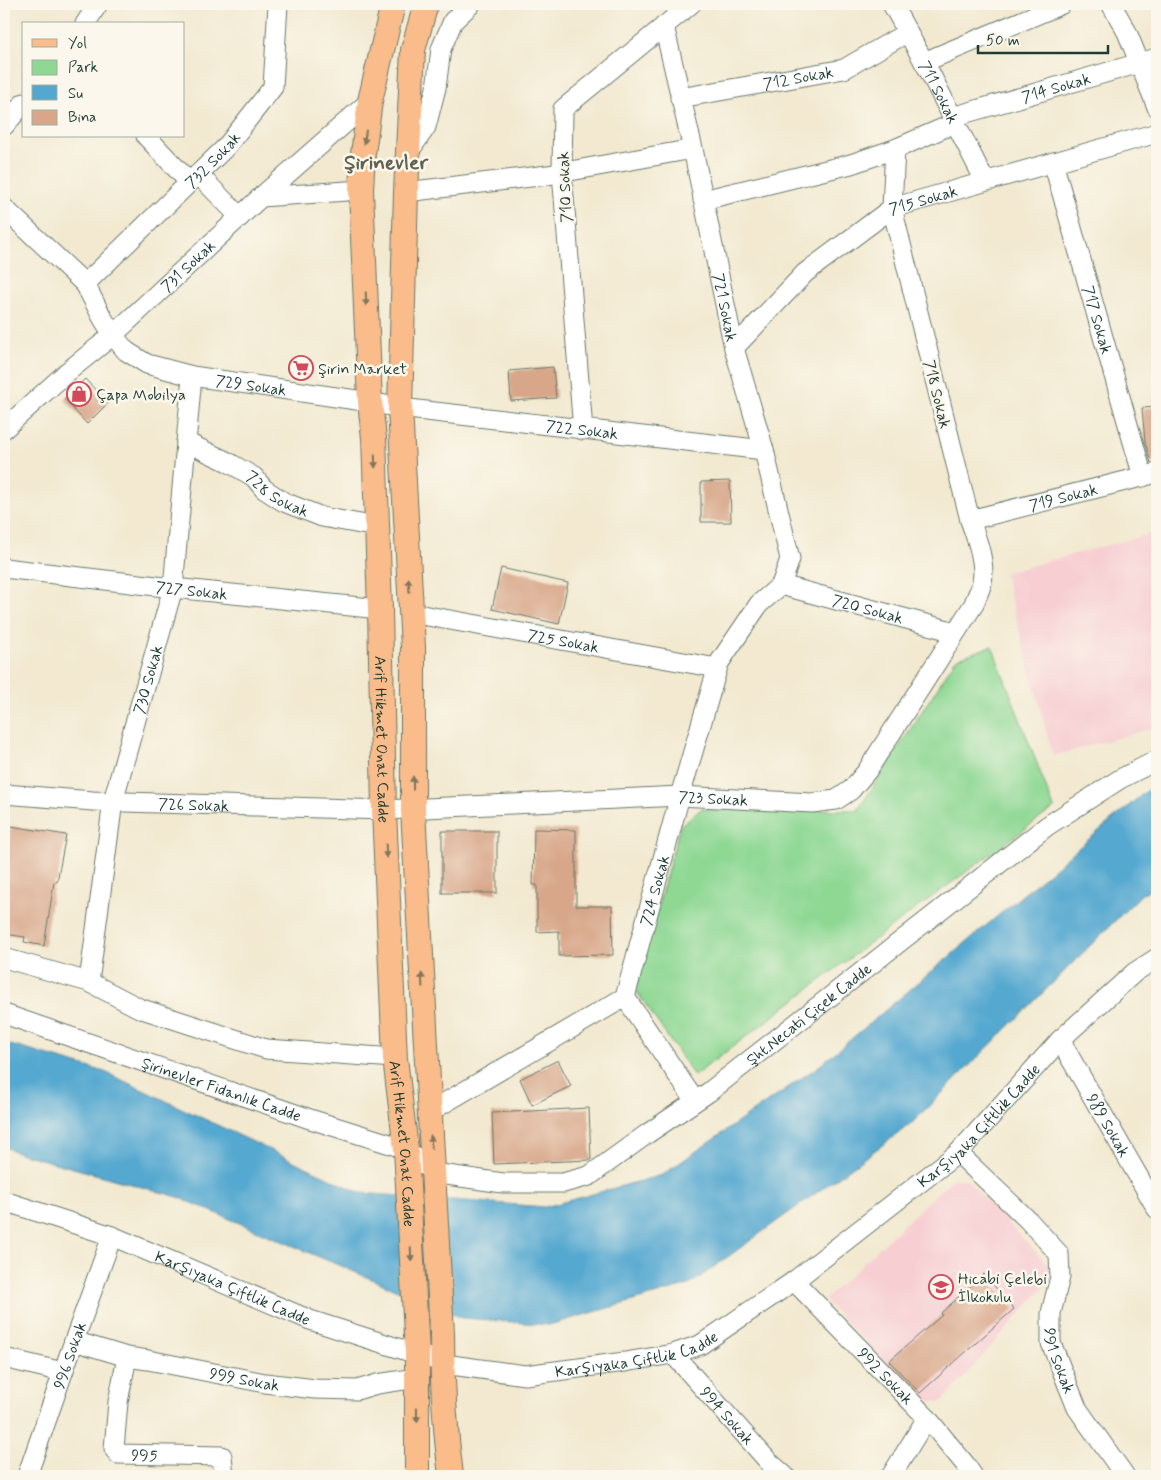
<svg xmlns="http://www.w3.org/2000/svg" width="1161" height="1480" font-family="Mynerve,sans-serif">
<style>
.built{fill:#f7cfd3}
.green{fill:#8fd894;stroke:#578a64}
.water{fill:#54a8d0;stroke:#3a7282}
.building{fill:#d8a78a}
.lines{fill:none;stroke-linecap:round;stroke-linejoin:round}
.minor-casing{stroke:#69796b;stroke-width:21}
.major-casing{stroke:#69796b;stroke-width:26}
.minor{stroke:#fff;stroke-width:19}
.major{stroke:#f9bc8a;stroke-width:24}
.oneway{fill:#81765b}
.labels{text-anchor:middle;stroke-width:5;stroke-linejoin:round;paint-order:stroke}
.street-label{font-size:16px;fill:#1f3d34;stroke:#fbf7ec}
.poi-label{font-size:16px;fill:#1f3d34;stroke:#fbf7ec;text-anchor:start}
.district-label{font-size:21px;font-weight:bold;fill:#606252;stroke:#fbf7ec}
</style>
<rect width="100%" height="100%" fill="#fbf7ec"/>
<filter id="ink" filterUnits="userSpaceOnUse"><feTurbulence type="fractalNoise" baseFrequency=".02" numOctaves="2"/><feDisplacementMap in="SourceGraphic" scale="10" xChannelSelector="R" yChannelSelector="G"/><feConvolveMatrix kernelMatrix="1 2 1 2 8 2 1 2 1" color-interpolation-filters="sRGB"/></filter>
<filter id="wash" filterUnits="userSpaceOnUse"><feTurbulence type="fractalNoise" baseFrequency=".0096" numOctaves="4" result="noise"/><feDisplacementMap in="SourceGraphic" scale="20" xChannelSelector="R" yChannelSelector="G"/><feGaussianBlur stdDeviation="1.12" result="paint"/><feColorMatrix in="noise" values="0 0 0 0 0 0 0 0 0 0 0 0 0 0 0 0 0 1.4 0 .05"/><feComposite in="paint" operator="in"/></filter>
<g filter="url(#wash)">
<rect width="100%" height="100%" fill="#f2e9d0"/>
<g class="built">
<polygon points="1157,532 1157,727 1053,756 1004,573"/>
<polygon points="952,1179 966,1179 1056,1273 943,1401 924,1402 824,1300"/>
</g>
<polygon class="green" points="992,646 1054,808 895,924 694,1076 635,989 680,826 701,809 858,810 956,659"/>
<polygon class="water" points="1157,782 1157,887 1143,893 910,1125 689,1285 549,1325 463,1318 178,1197 19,1153 4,1147 4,1043 105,1072 361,1193 545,1207 662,1175 819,1066"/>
<g id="blocks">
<g class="building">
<polygon points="553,367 556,398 511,401 509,371"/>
<polygon points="85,379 108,403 87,424 64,399"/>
<polygon points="1157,407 1157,462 1151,463 1145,442 1142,408"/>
<polygon points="730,481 731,522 701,522 701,482"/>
<polygon points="501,568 568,583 559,624 492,609"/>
<polygon points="11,826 66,835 57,882 54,882 44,946 24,942 25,937 4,934 4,878"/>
<polygon points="534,829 576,830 576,906 612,906 613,955 559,956 559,931 537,932 537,885 533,885"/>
<rect x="442" y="831" width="55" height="62"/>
<polygon points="558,1060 571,1086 532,1105 520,1079"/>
<polygon points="589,1108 591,1160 494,1164 492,1113"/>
<polygon points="984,1274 1014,1309 920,1393 889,1361 942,1315 941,1313"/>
</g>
</g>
</g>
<g filter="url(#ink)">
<use href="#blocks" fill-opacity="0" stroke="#69796b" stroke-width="1"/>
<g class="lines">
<defs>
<g id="minor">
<path id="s1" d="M 892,4 L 929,71 L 985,181"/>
<polyline points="1111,4 1127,32 1157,107"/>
<polyline points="85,24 98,4"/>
<path id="s2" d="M 664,26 L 693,149 L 734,348 L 764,450 L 790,559 L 781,585"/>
<polyline points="924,62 1062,4"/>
<path id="s3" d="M 680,98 L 844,69 L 908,32"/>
<path id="s4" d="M 952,117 L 1157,58"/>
<polyline points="4,126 24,103"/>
<polyline points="146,136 189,182"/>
<polyline points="408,153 426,127 436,88 441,49 453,21 471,4"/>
<path id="s5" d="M 1053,162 L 1143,477"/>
<polyline points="198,174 240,217"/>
<polyline points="406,192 548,175 693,149"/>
<polyline points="261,197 361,190"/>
<polyline points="703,200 851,164 895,149 955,123"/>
<path id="s6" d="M 4,208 L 85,284 L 102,317 L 113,335 L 126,351 L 147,364 L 192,376 L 370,402 L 400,408 L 764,450"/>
<path id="s7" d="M 85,284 L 226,147 L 273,87 L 278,4"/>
<path id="s8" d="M 734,348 L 805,273 L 892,208 L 1157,133"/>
<path id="s9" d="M 4,429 L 66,373 L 113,335 L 261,197 L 370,101"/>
<polyline points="583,430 562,173 563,109 691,4"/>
<path id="s10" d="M 186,442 L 228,462 L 254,477 L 264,489 L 284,502 L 322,517 L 377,527"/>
<path id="s11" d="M 970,520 L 1157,473"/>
<path id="s12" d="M 4,568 L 173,588 L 380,609"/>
<path id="s13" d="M 781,585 L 955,632"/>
<path id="s14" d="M 411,613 L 717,668"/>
<path id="s15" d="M 4,794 L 93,801 L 384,810 L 680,796 L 812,803 L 836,800 L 851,790 L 867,771 L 974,604 C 976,597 981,589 982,582 C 986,563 976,537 970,520 L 892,208 L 895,149"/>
<polyline points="4,958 89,982 139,1008 266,1049 395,1058"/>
<path id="s16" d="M 89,982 L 113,801 L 173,588 L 192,376"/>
<polyline points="625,997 695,1101"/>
<path id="s17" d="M 4,1014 L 310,1119 L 406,1149 L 433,1173 L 503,1183 L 563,1183 L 589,1176 L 647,1134 L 709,1092 L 1047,826 L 1120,779 L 1157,760"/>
<path id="s18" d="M 1060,1040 L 1157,1209"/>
<path id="s19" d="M 429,1112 L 625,997 L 680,796 L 719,663 L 759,604 L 781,585"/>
<path id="s20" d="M 958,1153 L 1028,1220 L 1059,1254 L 1060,1277 L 1051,1313 L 1051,1343 L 1077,1408 L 1125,1476"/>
<path id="s21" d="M 4,1201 L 112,1236 L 310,1320 L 451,1365 L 525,1375 L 625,1362 L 673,1354 L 700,1345 L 794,1281 L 958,1153 L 1060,1040 L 1135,972 L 1157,958"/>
<path id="s22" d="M 794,1281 L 927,1418 L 965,1464 L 973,1476"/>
<path id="s23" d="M 74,1341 L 127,1357 L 148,1360 L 265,1383 L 315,1389 L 357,1390 L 377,1384 L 417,1378"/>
<path id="s24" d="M 673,1354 L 769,1462 L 785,1476"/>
<path id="s25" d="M 127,1357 L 118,1402 L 114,1449 L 118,1454 L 222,1456 L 224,1476"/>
<polyline points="4,1358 63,1372"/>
<path id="s26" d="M 27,1476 L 74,1341 L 112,1236"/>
<polyline points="891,1476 927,1418"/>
</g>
<g id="major">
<path id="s27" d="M 393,4 L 370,101 L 363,154 L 361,190 L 370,402 L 374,438 L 380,609 L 384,810 L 395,1058 L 406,1149 L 417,1353 L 417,1476"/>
<path d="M 426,4 L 413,50 L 406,192 L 400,408 L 413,647 L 413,810 L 442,1333 C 442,1381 445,1429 451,1476"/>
</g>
</defs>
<use href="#minor" class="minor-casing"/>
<use href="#major" class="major-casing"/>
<use href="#minor" class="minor"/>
<use href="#major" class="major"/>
</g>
<defs><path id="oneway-solid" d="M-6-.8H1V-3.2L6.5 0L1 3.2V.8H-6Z" transform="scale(1.25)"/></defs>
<g class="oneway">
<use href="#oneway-solid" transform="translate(365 137) rotate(98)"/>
<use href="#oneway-solid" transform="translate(366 299) rotate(88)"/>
<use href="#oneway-solid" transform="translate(375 461) rotate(88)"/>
<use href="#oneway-solid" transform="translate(409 585) rotate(-93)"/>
<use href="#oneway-solid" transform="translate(413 783) rotate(-90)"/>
<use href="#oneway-solid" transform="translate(386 851) rotate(88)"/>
<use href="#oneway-solid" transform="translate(422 980) rotate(-93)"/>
<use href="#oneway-solid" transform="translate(431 1142) rotate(-94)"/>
<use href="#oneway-solid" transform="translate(411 1254) rotate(87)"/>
<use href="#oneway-solid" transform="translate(417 1415) rotate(89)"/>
</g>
</g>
<defs>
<symbol id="supermarket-ring" viewBox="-11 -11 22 22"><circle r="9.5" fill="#fbf7ec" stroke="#d1495b" stroke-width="1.5"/><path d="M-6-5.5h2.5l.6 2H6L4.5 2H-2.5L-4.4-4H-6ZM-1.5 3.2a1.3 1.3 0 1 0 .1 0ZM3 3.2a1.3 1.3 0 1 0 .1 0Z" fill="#d1495b"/></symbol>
<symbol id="shop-ring" viewBox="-11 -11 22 22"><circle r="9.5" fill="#fbf7ec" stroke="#d1495b" stroke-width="1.5"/><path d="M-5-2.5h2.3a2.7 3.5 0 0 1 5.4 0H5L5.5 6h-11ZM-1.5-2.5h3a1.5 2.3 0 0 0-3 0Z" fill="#d1495b"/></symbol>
<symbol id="school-ring" viewBox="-11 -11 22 22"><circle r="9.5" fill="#fbf7ec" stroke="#d1495b" stroke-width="1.5"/><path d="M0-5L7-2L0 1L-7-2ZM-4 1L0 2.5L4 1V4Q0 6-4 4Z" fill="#d1495b"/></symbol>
</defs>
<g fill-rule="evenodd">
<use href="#supermarket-ring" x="287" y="354" width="28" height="28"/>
<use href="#shop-ring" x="65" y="380" width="28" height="28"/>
<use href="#school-ring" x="927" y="1273" width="28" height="28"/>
</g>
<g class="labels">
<g class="street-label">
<text dy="6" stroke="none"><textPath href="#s3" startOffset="120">712 Sokak</textPath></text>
<text dy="6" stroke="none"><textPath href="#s4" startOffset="108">714 Sokak</textPath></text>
<text dy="6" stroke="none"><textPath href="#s1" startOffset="100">711 Sokak</textPath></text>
<text dy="6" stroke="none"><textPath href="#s7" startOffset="178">732 Sokak</textPath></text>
<text transform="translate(564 187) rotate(-93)" y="6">710 Sokak</text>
<text dy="6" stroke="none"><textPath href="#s8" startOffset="244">715 Sokak</textPath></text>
<text dy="6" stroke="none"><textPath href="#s9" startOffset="246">731 Sokak</textPath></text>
<text dy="6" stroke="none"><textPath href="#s2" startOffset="288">721 Sokak</textPath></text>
<text dy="6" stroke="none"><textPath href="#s5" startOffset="164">717 Sokak</textPath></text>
<text dy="6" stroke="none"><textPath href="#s6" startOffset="321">729 Sokak</textPath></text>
<text transform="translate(938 394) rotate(76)" y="6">718 Sokak</text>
<text dy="6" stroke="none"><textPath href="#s6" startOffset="655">722 Sokak</textPath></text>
<text dy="6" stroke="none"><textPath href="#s10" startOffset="106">728 Sokak</textPath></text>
<text dy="6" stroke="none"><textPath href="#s11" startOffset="96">719 Sokak</textPath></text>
<text dy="6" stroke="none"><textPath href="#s12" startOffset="189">727 Sokak</textPath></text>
<text dy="6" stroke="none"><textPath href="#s13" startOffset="90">720 Sokak</textPath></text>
<text dy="6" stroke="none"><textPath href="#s14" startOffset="155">725 Sokak</textPath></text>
<text dy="6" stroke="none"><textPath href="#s16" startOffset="309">730 Sokak</textPath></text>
<text dy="6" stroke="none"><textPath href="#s27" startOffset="739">Arif Hikmet Onat Cadde</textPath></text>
<text dy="6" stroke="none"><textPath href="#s15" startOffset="710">723 Sokak</textPath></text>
<text dy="6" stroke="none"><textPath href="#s15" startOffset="190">726 Sokak</textPath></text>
<text dy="6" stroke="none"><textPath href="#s19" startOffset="338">724 Sokak</textPath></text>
<text dy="6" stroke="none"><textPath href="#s17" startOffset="891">Şht.Necati Çiçek Cadde</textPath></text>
<text dy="6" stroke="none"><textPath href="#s17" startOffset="230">Şirinevler Fidanlık Cadde</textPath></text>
<text dy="6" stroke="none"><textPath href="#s21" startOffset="1085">Karşıyaka Çiftlik Cadde</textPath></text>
<text dy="6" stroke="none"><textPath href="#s18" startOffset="98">989 Sokak</textPath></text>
<text dy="6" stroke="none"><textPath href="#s27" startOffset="1144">Arif Hikmet Onat Cadde</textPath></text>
<text dy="6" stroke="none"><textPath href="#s21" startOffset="245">Karşıyaka Çiftlik Cadde</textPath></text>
<text dy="6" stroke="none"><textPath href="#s21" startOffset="665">Karşıyaka Çiftlik Cadde</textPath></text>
<text dy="6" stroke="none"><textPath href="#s26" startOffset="128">996 Sokak</textPath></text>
<text dy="6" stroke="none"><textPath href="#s20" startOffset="252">991 Sokak</textPath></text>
<text dy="6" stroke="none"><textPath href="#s22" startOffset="132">992 Sokak</textPath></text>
<text dy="6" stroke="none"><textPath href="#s23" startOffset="175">999 Sokak</textPath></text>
<text dy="6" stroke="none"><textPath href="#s24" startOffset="82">994 Sokak</textPath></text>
<text dy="6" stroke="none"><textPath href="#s25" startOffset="126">995</textPath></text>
</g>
<g class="poi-label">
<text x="318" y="374">Şirin Market</text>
<text x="96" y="400">Çapa Mobilya</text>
<text x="958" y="1284">Hicabi Çelebi<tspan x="958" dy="18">İlkokulu</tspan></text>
</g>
<g class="district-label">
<text x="386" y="169">Şirinevler</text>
</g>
</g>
<rect width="1161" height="1480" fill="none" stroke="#fbf7ec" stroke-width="20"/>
<rect x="22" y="22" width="162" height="115" fill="#fbf7ec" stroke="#a3ada2"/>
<rect x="32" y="39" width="25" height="8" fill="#f9bc8a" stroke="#a3ada2"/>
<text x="68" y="48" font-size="15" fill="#1f3d34">Yol</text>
<rect x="32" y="60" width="25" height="15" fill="#8fd894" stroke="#a3ada2"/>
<text x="68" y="72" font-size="15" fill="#1f3d34">Park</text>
<rect x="32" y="85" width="25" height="15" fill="#54a8d0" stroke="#a3ada2"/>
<text x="68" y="98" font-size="15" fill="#1f3d34">Su</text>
<rect x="32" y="110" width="25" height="15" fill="#d8a78a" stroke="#a3ada2"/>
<text x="68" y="122" font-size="15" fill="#1f3d34">Bina</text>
<path d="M978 45v8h130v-8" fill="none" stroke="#1f3d34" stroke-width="2.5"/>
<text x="986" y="45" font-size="15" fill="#1f3d34" stroke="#fbf7ec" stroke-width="4" paint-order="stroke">50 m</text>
</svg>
